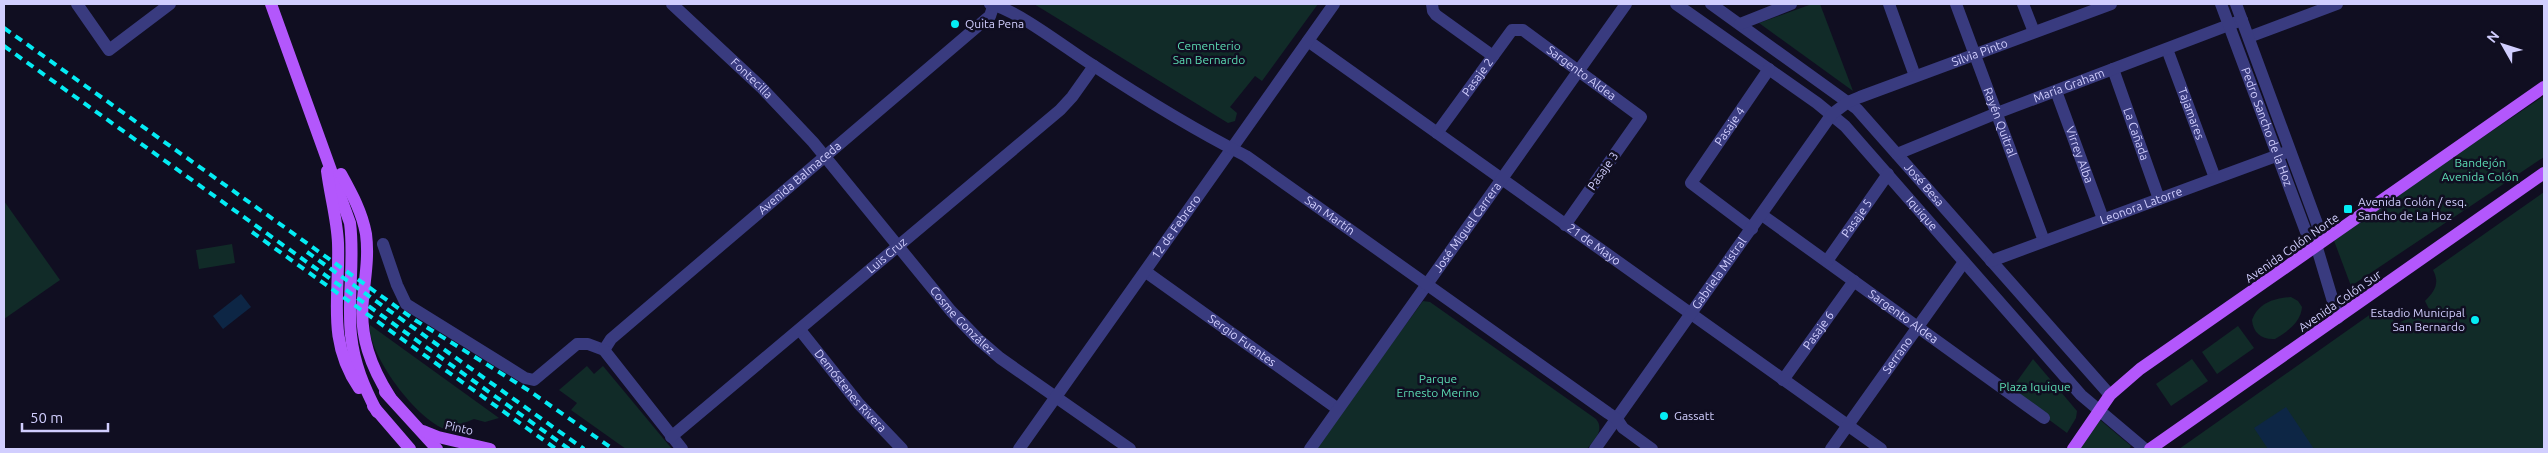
<svg xmlns="http://www.w3.org/2000/svg" width="2548" height="453" font-family="Ubuntu,sans-serif">
<style>
.green{fill:#112b28}
.water{fill:#0d2645}
.lines{fill:none;stroke-linecap:round;stroke-linejoin:round}
.minor{stroke:#393b7f;stroke-width:12}
.tertiary{stroke:#393b7f;stroke-width:12}
.primary{stroke:#b357fc;stroke-width:12}
.rail{stroke:#04ecf4;stroke-width:4;stroke-dasharray:8 6;stroke-linecap:butt}
.poi-dot{fill:#04ecf4;stroke:#100e21;stroke-width:2}
.labels{text-anchor:middle;stroke-width:5;stroke-linejoin:round;paint-order:stroke}
.poi-label{font-size:12px;fill:#d1cefe;stroke:#100e21;text-anchor:start}
.park-label{font-size:12px;fill:#5cddb4;stroke:#100e21}
.street-label{font-size:12px;fill:#d1cefe;stroke:#100e21}
</style>
<rect width="100%" height="100%" fill="#100e21"/>
<g class="green">
<polygon points="1034,4 1318,4 1262,81 1255,76 1230,107 1237,113 1235,121 1228,123"/>
<polygon points="1812,4 1820,4 1853,91 1759,23"/>
<polygon points="2544,96 2544,157 2351,286 2333,238"/>
<path d="M 2544,192 L 2544,449 L 2179,449 L 2375,311 L 2381,316 L 2391,317 L 2396,324 L 2429,309 L 2425,301 C 2435,291 2440,283 2433,270 Z"/>
<polygon points="4,201 60,280 4,319"/>
<polygon points="232,244 235,263 199,269 196,250"/>
<path d="M 2291,297 L 2298,301 L 2302,307 C 2301,322 2287,332 2275,339 C 2262,340 2253,333 2252,320 C 2258,303 2274,298 2291,297 Z"/>
<path d="M 1423,301 L 1430,302 L 1596,419 C 1605,430 1594,440 1587,449 L 1314,449 Z"/>
<path d="M 370,325 L 499,418 L 485,422 L 474,419 L 459,425 L 457,431 C 427,436 366,354 370,325 Z"/>
<polygon points="2238,326 2254,348 2217,374 2202,352"/>
<polygon points="2033,359 2077,411 2076,418 2067,433 2010,391"/>
<polygon points="2192,359 2208,381 2171,406 2156,384"/>
<polygon points="587,366 594,374 603,366 672,449 626,449 571,410 577,403 559,390"/>
<polygon points="2099,419 2131,446 2129,449 2080,449"/>
</g>
<g class="water">
<polygon points="241,294 251,307 223,329 213,316"/>
<polygon points="2286,407 2314,449 2268,449 2254,428"/>
</g>
<g class="lines">
<g class="minor">
<polyline points="77,4 109,50 170,4"/>
<path id="s1" d="M 672,4 L 761,87 L 813,142 L 951,311 L 978,339 L 1000,358 L 1130,449"/>
<polyline points="1432,4 1433,11 1436,15 1493,56"/>
<path id="s2" d="M 1676,4 L 1817,103 L 1845,126 L 2081,395 L 2145,449"/>
<path id="s3" d="M 1711,4 L 1857,109 L 2110,395"/>
<polyline points="1889,4 1915,76"/>
<path id="s4" d="M 1956,4 L 2044,241"/>
<polyline points="2023,4 2034,32"/>
<polyline points="1740,24 1791,4"/>
<polyline points="2249,37 2337,4"/>
<path id="s5" d="M 1308,41 L 1881,449"/>
<path id="s6" d="M 2167,49 L 2215,178"/>
<path id="s7" d="M 2113,69 L 2159,199"/>
<path id="s8" d="M 2056,91 L 2103,219"/>
<path id="s9" d="M 1437,133 L 1512,30 L 1523,30 L 1641,117 L 1565,225"/>
<path id="s10" d="M 1897,154 L 1997,113 L 2242,20"/>
<path id="s11" d="M 1762,215 L 2044,418"/>
<path id="s12" d="M 1752,229 L 1691,183 L 1769,69"/>
<polyline points="383,244 397,285 406,304 525,378 534,380 577,344 588,344 604,350"/>
<path id="s13" d="M 1827,261 L 1888,174"/>
<path id="s14" d="M 1991,261 L 2287,152"/>
<path id="s15" d="M 1146,272 L 1338,409"/>
<path id="s16" d="M 800,330 L 859,404 L 902,449"/>
<path id="s17" d="M 604,350 L 611,339 L 985,20 L 990,16 L 994,4"/>
<polyline points="604,350 682,449"/>
<path id="s18" d="M 1783,380 L 1854,281"/>
<path id="s19" d="M 671,437 L 1060,110 L 1072,97 L 1094,66"/>
<path id="s20" d="M 1019,449 L 1334,4"/>
<path id="s21" d="M 1310,449 L 1626,4"/>
<path id="s22" d="M 1595,449 L 1832,114 L 1848,102 L 1860,97 L 2111,4"/>
<path id="s23" d="M 1831,449 L 1964,262"/>
</g>
<g class="tertiary">
<path id="s24" d="M 990,4 C 1016,9 1067,49 1091,64 C 1141,97 1193,129 1246,156 L 1608,413 L 1617,419 L 1623,428 L 1652,449"/>
<path id="s25" d="M 2221,4 L 2309,240 L 2317,248 L 2338,318"/>
<polyline points="2236,4 2319,229 2317,248"/>
</g>
<g class="primary">
<path d="M 271,4 L 350,223 C 355,261 347,298 351,335 C 354,364 364,387 377,412"/>
<path d="M 327,171 C 330,195 337,219 338,243 C 340,296 326,340 359,388"/>
<path d="M 341,174 C 352,194 362,212 366,234 C 369,257 365,277 363,299 C 359,336 371,367 390,397"/>
<polyline points="385,392 437,449"/>
<polyline points="373,406 410,449"/>
<polyline points="423,431 438,437 490,449"/>
<polyline points="2073,449 2110,395 2140,369 2544,87"/>
<polyline points="2150,449 2544,173"/>
</g>
<g class="rail">
<polyline points="4,28 415,320 528,390 613,449"/>
<polyline points="4,46 569,449"/>
<polyline points="252,232 556,449"/>
<polyline points="307,252 584,449"/>
</g>
</g>
<g class="poi-dot">
<circle cx="955" cy="24" r="5"/>
<rect x="2343" y="204" width="10" height="10" rx="2.5"/>
<circle cx="2475" cy="320" r="5"/>
<circle cx="1664" cy="416" r="5"/>
</g>
<g class="labels">
<g class="poi-label">
<text x="965" y="28">Quita Pena</text>
<text x="2358" y="206">Avenida Colón / esq.<tspan x="2358" dy="14">Sancho de La Hoz</tspan></text>
<text x="2465" y="317" text-anchor="end">Estadio Municipal<tspan x="2465" dy="14">San Bernardo</tspan></text>
<text x="1674" y="420">Gassatt</text>
</g>
<g class="park-label">
<text x="1209" y="50">Cementerio<tspan x="1209" dy="14">San Bernardo</tspan></text>
<text x="2480" y="167">Bandejón<tspan x="2480" dy="14">Avenida Colón</tspan></text>
<text x="1438" y="383">Parque<tspan x="1438" dy="14">Ernesto Merino</tspan></text>
<text x="2035" y="391">Plaza Iquique</text>
</g>
<g class="street-label">
<text dy="4" stroke="none"><textPath href="#s22" startOffset="571">Silvia Pinto</textPath></text>
<text dy="4" stroke="none"><textPath href="#s9" startOffset="211">Sargento Aldea</textPath></text>
<text dy="4" stroke="none"><textPath href="#s9" startOffset="69">Pasaje 2</textPath></text>
<text dy="4" stroke="none"><textPath href="#s1" startOffset="109">Fontecilla</textPath></text>
<text dy="4" stroke="none"><textPath href="#s10" startOffset="185">María Graham</textPath></text>
<text dy="4" stroke="none"><textPath href="#s6" startOffset="69">Tajamares</textPath></text>
<text dy="4" stroke="none"><textPath href="#s4" startOffset="126">Rayén Quitral</textPath></text>
<text dy="4" stroke="none"><textPath href="#s12" startOffset="145">Pasaje 4</textPath></text>
<text dy="4" stroke="none"><textPath href="#s25" startOffset="131">Pedro Sancho de la Hoz</textPath></text>
<text dy="4" stroke="none"><textPath href="#s7" startOffset="69">La Cañada</textPath></text>
<text dy="4" stroke="none"><textPath href="#s8" startOffset="68">Virrey Alba</textPath></text>
<text transform="translate(1603 171) rotate(-55)" y="4">Pasaje 3</text>
<text dy="4" stroke="none"><textPath href="#s17" startOffset="261">Avenida Balmaceda</textPath></text>
<text dy="4" stroke="none"><textPath href="#s3" startOffset="281">José Besa</textPath></text>
<text dy="4" stroke="none"><textPath href="#s14" startOffset="160">Leonora Latorre</textPath></text>
<text dy="4" stroke="none"><textPath href="#s2" startOffset="325">Iquique</textPath></text>
<text dy="4" stroke="none"><textPath href="#s24" startOffset="401">San Martín</textPath></text>
<text dy="4" stroke="none"><textPath href="#s13" startOffset="52">Pasaje 5</textPath></text>
<text dy="4" stroke="none"><textPath href="#s20" startOffset="272">12 de Febrero</textPath></text>
<text dy="4" stroke="none"><textPath href="#s21" startOffset="272">José Miguel Carrera</textPath></text>
<text dy="4" stroke="none"><textPath href="#s5" startOffset="351">21 de Mayo</textPath></text>
<text transform="translate(2292 248) rotate(-35)" y="4">Avenida Colón Norte</text>
<text dy="4" stroke="none"><textPath href="#s19" startOffset="282">Luis Cruz</textPath></text>
<text dy="4" stroke="none"><textPath href="#s22" startOffset="215">Gabriela Mistral</textPath></text>
<text transform="translate(2340 301) rotate(-35)" y="4">Avenida Colón Sur</text>
<text dy="4" stroke="none"><textPath href="#s11" startOffset="174">Sargento Aldea</textPath></text>
<text dy="4" stroke="none"><textPath href="#s1" startOffset="430">Cosme González</textPath></text>
<text dy="4" stroke="none"><textPath href="#s18" startOffset="61">Pasaje 6</textPath></text>
<text dy="4" stroke="none"><textPath href="#s15" startOffset="118">Sergio Fuentes</textPath></text>
<text dy="4" stroke="none"><textPath href="#s23" startOffset="115">Serrano</textPath></text>
<text dy="4" stroke="none"><textPath href="#s16" startOffset="79">Demóstenes Rivera</textPath></text>
<text transform="translate(459 428) rotate(13)" y="4">Pinto</text>
</g>
</g>
<rect width="2548" height="453" fill="none" stroke="#d1cefe" stroke-width="10"/>
<g transform="translate(2503 45) rotate(309)" stroke="#100e21" stroke-width="4" paint-order="stroke">
<path d="M0-4L9 19L0 12L-9 19Z" fill="#d1cefe"/>
<text y="-8" font-size="14" font-weight="bold" text-anchor="middle" fill="#d1cefe">N</text>
</g>
<path d="M22 423v8h86v-8" fill="none" stroke="#d1cefe" stroke-width="2.5"/>
<text x="30" y="423" font-size="15" fill="#d1cefe" stroke="#100e21" stroke-width="4" paint-order="stroke">50 m</text>
</svg>
